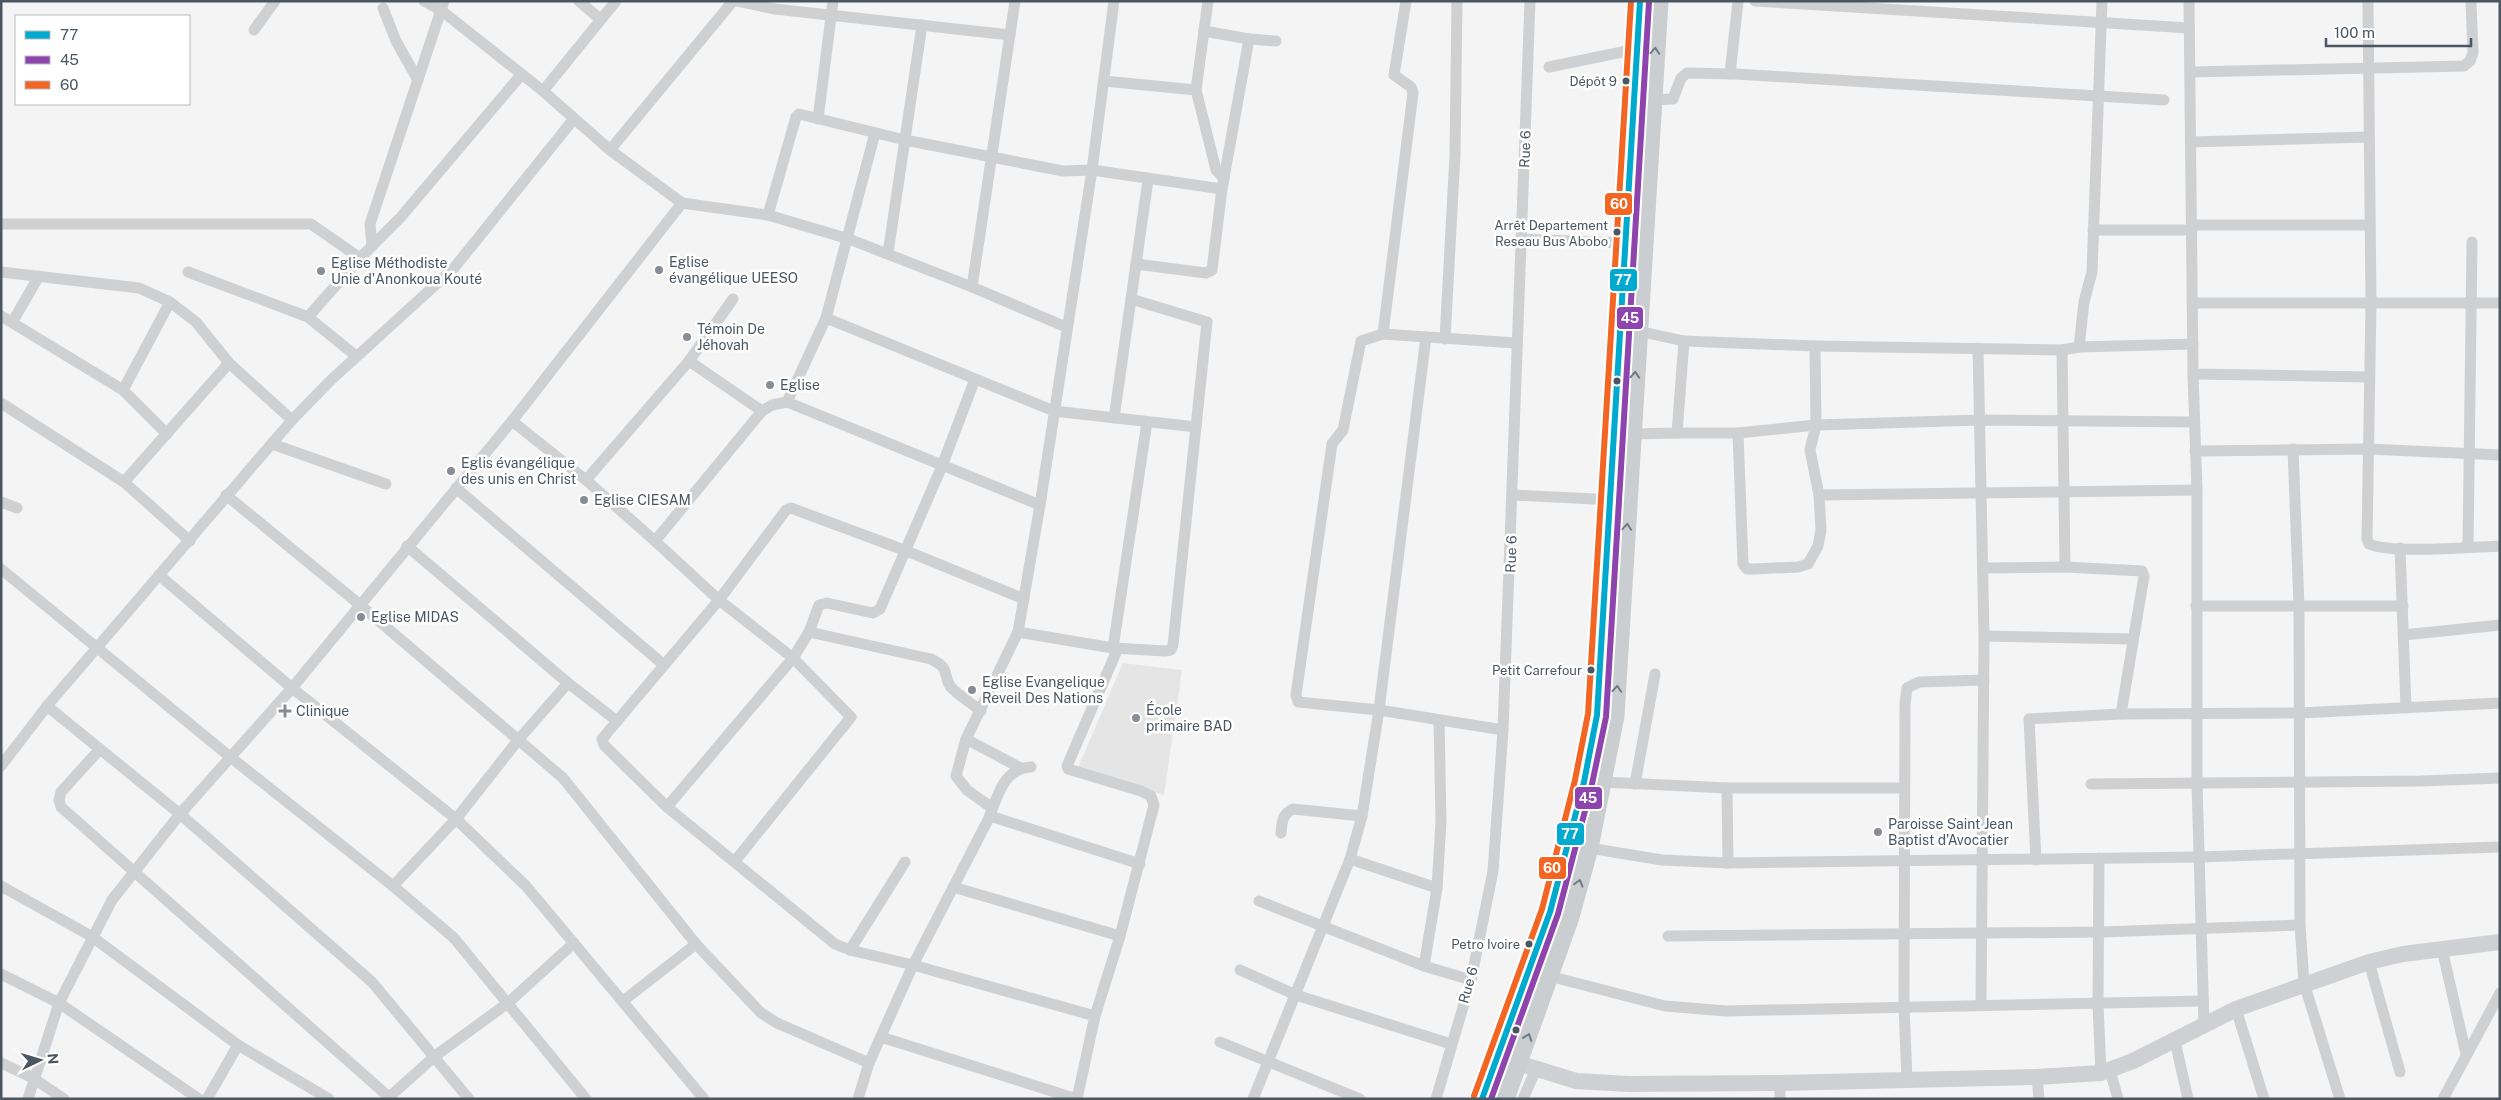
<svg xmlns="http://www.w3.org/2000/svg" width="2501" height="1100" font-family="'Public Sans',sans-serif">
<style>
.education{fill:#e6e5e6}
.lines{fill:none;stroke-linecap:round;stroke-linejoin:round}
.street{stroke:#ced0d2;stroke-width:11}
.secondary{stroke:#ced0d4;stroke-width:16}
.primary{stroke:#caced1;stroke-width:19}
.bus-1-casing{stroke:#fff;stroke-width:10}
.bus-2-casing{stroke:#fff;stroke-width:10}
.bus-3-casing{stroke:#fff;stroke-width:10}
.bus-1{stroke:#00a9ce;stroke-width:6}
.bus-2{stroke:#8e44ad;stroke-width:6}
.bus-3{stroke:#f26522;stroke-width:6}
.oneway{stroke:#707a83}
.bus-dot{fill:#4a5661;stroke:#fff;stroke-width:2}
.poi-dot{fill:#868d94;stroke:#fff;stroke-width:2}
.labels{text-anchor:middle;stroke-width:5;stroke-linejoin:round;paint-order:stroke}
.bus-label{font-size:13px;fill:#4a5661;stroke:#fff;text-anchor:end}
.street-label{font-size:14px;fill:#4a5661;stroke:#fff}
.poi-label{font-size:14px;fill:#4a5661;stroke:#fff;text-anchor:start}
.line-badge{stroke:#fff;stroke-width:2}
.badge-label{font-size:14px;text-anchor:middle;font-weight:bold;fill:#fff}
</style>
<rect width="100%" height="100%" fill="#f4f4f4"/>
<polygon class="education" points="1123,663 1182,670 1164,795 1077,770"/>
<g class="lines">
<g class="street">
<polyline points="424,1 442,11 543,91 610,150 682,203 768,215 849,239 972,287 1066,327"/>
<polyline points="579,1 600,19"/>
<polyline points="737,1 775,9 1010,35"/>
<polyline points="1208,1 1196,90 1216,170 1224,178"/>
<polyline points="1755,1 2189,28"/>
<polyline points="2189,1 2193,374 2197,490 2197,784 2204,1025"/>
<path d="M 2368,1 L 2371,304 L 2367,539 L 2369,544 C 2391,554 2472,547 2500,546"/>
<polyline points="383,8 396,41 418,80"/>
<polyline points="254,30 275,1"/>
<polyline points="1204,31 1249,39 1276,41"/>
<polyline points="1549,67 1637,49"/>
<polyline points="2191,72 2464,66 2470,61 2473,53 2471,1"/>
<polyline points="1730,74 1738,1"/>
<polyline points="1104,81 1196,90"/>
<polyline points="543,91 616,1"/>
<polyline points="1652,100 1673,99 1681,78 1687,73 1735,74 2164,100"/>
<polyline points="818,119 833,1"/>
<polyline points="2191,142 2369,137"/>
<polyline points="610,150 733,1"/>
<polyline points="768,215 796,117 799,114 905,140 1063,171 1092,170 1222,189 1249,39"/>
<polyline points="1,224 311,224 360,258"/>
<polyline points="2192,225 2370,225"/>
<polyline points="2093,230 2192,230"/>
<polyline points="1520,239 1626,243"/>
<polyline points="372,246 370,224 444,1"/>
<polyline points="888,253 922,25"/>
<polyline points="1136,264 1206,273 1212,270 1222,189"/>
<polyline points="1,272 139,288 170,302 196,322 229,363 292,420"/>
<polyline points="188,272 308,317"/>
<polyline points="972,287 1015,1"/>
<polyline points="1131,299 1207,322 1173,645 1171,650 1165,651 1113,648 1147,422"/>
<polyline points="2193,303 2500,303"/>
<polyline points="1,316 123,390 167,434"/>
<polyline points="826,318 1054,411 1196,427"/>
<polyline points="13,321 39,276"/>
<polyline points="1638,331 1684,341 1815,346 2062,350 2079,347 2193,344"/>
<polyline points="1383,334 1413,93 1411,87 1394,75 1406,1"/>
<polyline points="1445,339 1455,155 1457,1"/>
<polyline points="2079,347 2084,302 2092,272 2102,1"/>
<polyline points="1978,348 1984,636 1981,1004"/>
<polyline points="2062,350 2065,567"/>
<polyline points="356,356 308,317 360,258 400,218 521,75"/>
<polyline points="689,361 762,411"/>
<polyline points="2193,374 2369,377"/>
<polyline points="123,390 170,302"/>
<polyline points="787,402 826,318 875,133"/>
<polyline points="1,403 124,482 190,541"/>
<polyline points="1114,418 1148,180"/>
<polyline points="512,421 586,480 655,541"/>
<polyline points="1677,433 1738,433 1816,425 1981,420 2194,422"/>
<polyline points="1738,433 1743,564 1747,569 1753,569 1798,567 1808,564 1818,546 1821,530 1819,495 1810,450 1816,425 1815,346"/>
<polyline points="1632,434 1677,433 1684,341"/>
<polyline points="272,444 386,484"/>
<polyline points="2293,449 2299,606 2300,925 2304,983 2340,1099"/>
<polyline points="2195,451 2368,449 2500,455"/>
<polyline points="586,480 689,361 733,299"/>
<polyline points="124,482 229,363"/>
<polyline points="456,488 664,665"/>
<polyline points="226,495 359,604 563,778 696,944 761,1013 777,1023 869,1063"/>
<polyline points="1513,495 1614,500"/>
<polyline points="1819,495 2197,490"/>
<polyline points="1,502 17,508"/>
<polyline points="407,546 568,683 617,721"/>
<polyline points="2468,547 2472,242"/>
<polyline points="2400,548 2406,708"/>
<polyline points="1983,568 2065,567 2142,571 2144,576 2121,714"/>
<polyline points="1,569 229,756 393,886 454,938 586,1099"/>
<polyline points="159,575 292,688 456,819 526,886 704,1099"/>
<polyline points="1024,599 904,550 791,508 786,510 719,600 602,739 604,745 667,807 835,944 850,950 913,965 1095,1016"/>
<polyline points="2196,606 2403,606"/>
<path d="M 809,632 L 931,659 C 951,669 942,672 950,686 C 955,693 974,705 981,711"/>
<polyline points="1018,632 1113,648"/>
<polyline points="2404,635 2500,625"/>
<polyline points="1984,636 2133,639"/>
<polyline points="47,706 180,814 372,982 469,1099"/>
<polyline points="1503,730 1379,710 1298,702 1296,695 1332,444 1343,430 1361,341 1383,334 1516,343"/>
<polyline points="966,739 1021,768"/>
<polyline points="100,749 61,792 59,800 61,807 389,1097"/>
<polyline points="1,766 47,706 292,420 331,380 454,268 573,120"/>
<polyline points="1603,782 1727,788 1904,788"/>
<polyline points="1635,784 1655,674"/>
<polyline points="2091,784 2420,781 2500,778"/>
<polyline points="1727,788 1728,863"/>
<polyline points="667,807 793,658 809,632 819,605 827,603 873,613 880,609 942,466 975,379"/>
<polyline points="992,808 967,790 956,776 966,739 1018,632 1040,505 1092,170 1114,1"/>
<path d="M 990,815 C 998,794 1005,768 1031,767"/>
<path d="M 1281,833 C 1282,822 1282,814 1293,809 L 1362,816"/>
<polyline points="1589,848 1662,860 1728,863 2200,857 2500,847"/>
<polyline points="2099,858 2098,1004 2101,1073"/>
<polyline points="1350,859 1437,888 1424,966"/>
<polyline points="2036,860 2029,719 2121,714 2300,713 2500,703"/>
<polyline points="735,861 851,717 793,658 719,600 655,541 762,411 772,405 787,402 1040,505"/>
<polyline points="1,886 91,936 238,1045 329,1099"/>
<polyline points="393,886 456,819 519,739 568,683"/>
<polyline points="953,887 1120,936"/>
<polyline points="1437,888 1441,822 1439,720"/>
<polyline points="1259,901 1424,966 1471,980"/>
<polyline points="1668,936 2100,932 2300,925"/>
<polyline points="2442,949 2466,1054"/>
<polyline points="850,950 905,862"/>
<polyline points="2369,962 2400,1072"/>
<polyline points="1240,970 1296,995 1451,1044"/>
<polyline points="1,974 59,1003 199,1099"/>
<polyline points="1549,976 1665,1006 1726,1011 2203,1001"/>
<polyline points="623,1001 696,944"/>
<polyline points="2236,1009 2264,1099"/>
<polyline points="881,1037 1077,1099"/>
<polyline points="2175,1041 2188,1099"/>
<polyline points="1220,1042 1360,1099"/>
<polyline points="1,1063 33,1078 64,1099"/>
<polyline points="2110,1070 2118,1099"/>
<polyline points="2037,1077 2039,1099"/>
<polyline points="1907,1080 1904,1006 1905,704 1907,688 1919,682 1984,680"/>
<polyline points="28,1099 59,1003 112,900 180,814 292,688 512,421 682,203"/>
<polyline points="207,1099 238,1045"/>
<polyline points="387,1099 435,1056 508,1003 574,943"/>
<polyline points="858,1099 869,1063 913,965 990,816 1140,864"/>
<polyline points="1077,1099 1095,1016 1120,936 1154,805 1151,796 1141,791 1068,769 1067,766 1118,648"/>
<polyline points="1253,1099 1350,859 1362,816 1379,710 1426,337"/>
<polyline points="1436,1099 1471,980 1493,871 1503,730 1530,1"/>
<polyline points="1523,1099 1536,1069"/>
<polyline points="1780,1099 1780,1083"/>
<polyline points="2443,1099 2500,993"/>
</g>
<polyline class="secondary" points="1518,1063 1576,1081 1629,1084 1780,1083 2037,1077 2101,1073 2133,1061 2236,1009 2369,962 2403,954 2500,942"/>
<g class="primary">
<polyline points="1482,1099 1550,912 1584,782 1597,715 1640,1"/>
<polyline points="1505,1099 1570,917 1589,848 1615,716 1659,1"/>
</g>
<defs>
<polyline id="bus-1" points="1482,1099 1550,912 1584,782 1597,715 1640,1"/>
<polyline id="bus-2" points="1491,1099 1558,914 1592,784 1606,717 1649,2"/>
<polyline id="bus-3" points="1474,1096 1542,909 1575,780 1588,714 1631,1"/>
</defs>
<use href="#bus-1" class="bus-1-casing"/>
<use href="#bus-2" class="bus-2-casing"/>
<use href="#bus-3" class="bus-3-casing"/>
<use href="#bus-1" class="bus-1"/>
<use href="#bus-2" class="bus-2"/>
<use href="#bus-3" class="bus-3"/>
</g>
<defs><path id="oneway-chevron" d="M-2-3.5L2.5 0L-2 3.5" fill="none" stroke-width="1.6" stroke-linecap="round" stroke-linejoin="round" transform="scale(1.25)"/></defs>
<g class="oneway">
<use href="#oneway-chevron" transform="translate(1655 51) rotate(-86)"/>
<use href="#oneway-chevron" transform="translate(1635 375) rotate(-87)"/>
<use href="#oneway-chevron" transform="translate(1627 527) rotate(-86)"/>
<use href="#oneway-chevron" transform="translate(1617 689) rotate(-86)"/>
<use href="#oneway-chevron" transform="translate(1579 883) rotate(-74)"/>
<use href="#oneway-chevron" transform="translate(1528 1037) rotate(-70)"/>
</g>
<g class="bus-dot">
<circle cx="1626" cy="81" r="4.5"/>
<circle cx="1617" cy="232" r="4.5"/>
<circle cx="1617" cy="381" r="4.5"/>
<circle cx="1591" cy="670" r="4.5"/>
<circle cx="1529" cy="944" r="4.5"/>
<circle cx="1516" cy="1030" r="4.5"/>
</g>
<g class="poi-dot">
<circle cx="659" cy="270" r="5"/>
<circle cx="321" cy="271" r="5"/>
<circle cx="687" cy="337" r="5"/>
<circle cx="770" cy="385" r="5"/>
<circle cx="451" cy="471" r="5"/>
<circle cx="584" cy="500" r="5"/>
<circle cx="361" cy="617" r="5"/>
<circle cx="972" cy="690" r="5"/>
<path d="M282.5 703.5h5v5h5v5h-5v5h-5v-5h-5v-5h5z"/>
<circle cx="1136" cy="718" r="5"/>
<circle cx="1878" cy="832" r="5"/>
</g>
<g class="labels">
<g class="bus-label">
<text x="1617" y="86">Dépôt 9</text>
<text x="1608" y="230">Arrêt Departement<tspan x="1608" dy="16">Reseau Bus Abobo</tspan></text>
<text x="1582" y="675">Petit Carrefour</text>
<text x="1520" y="949">Petro Ivoire</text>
</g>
<g class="street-label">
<text transform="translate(1525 149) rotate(-88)" y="5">Rue 6</text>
<text transform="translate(1511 554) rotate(-88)" y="5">Rue 6</text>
<text transform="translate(1468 985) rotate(-74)" y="5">Rue 6</text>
</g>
<g class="poi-label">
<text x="669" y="267">Eglise<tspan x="669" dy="16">évangélique UEESO</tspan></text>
<text x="331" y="268">Eglise Méthodiste<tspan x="331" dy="16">Unie d'Anonkoua Kouté</tspan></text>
<text x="697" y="334">Témoin De<tspan x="697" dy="16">Jéhovah</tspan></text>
<text x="780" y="390">Eglise</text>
<text x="461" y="468">Eglis évangélique<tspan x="461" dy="16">des unis en Christ</tspan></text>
<text x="594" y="505">Eglise CIESAM</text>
<text x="371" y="622">Eglise MIDAS</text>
<text x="982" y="687">Eglise Evangelique<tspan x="982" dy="16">Reveil Des Nations</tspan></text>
<text x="1146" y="715">École<tspan x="1146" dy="16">primaire BAD</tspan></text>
<text x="296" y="716">Clinique</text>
<text x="1888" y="829">Paroisse Saint Jean<tspan x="1888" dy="16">Baptist d’Avocatier</tspan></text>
</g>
</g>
<g class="line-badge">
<rect x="1604" y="192" width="29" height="24" rx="5" fill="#f26522"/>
<rect x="1609" y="268" width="29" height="24" rx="5" fill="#00a9ce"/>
<rect x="1616" y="306" width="28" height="24" rx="5" fill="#8e44ad"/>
<rect x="1574" y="786" width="29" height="24" rx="5" fill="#8e44ad"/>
<rect x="1556" y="822" width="29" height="24" rx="5" fill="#00a9ce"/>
<rect x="1538" y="856" width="29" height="24" rx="5" fill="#f26522"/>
</g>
<g class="badge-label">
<text x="1619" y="209">60</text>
<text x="1623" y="285">77</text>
<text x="1630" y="323">45</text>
<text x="1588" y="803">45</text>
<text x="1570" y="839">77</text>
<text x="1552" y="873">60</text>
</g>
<rect width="2501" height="1100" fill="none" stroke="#4a5661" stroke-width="5"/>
<rect x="15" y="15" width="175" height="90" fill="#ffffff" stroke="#b7bbc0"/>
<rect x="25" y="31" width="25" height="8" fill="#00a9ce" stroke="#b7bbc0"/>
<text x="60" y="40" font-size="15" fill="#4a5661">77</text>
<rect x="25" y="56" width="25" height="8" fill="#8e44ad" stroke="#b7bbc0"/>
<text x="60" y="65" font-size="15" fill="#4a5661">45</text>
<rect x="25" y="81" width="25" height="8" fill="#f26522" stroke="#b7bbc0"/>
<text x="60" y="90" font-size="15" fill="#4a5661">60</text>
<g transform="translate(40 1060) rotate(85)" stroke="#ffffff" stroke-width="4" paint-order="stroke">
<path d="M0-4L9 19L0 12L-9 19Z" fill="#4a5661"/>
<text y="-8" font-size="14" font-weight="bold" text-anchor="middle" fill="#4a5661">N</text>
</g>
<path d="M2326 38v8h145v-8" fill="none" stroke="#4a5661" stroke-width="2.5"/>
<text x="2334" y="38" font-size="15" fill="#4a5661" stroke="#ffffff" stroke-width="4" paint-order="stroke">100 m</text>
</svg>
